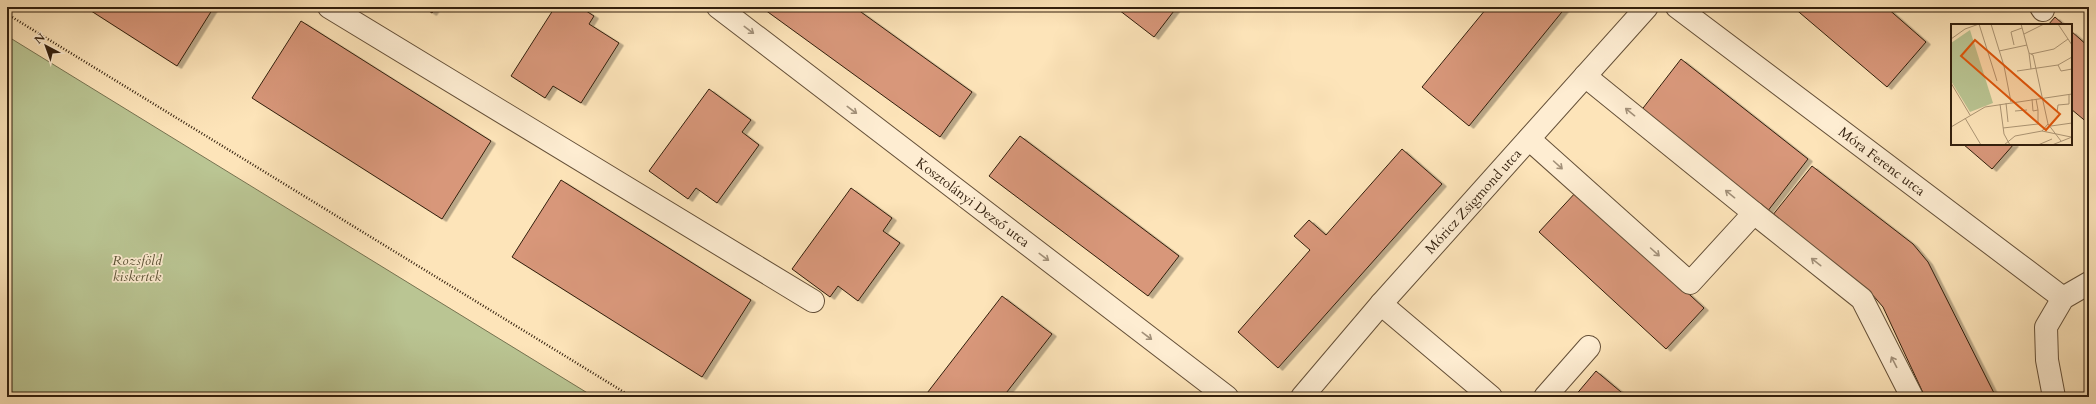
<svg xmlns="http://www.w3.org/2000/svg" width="2096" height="404" font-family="Cardo,serif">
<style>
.green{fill:#bac593;stroke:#767250}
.building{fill:#d8977a;stroke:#321f0d;filter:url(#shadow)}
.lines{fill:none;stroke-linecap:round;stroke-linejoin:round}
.minor-casing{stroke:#655038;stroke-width:24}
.path{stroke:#321f0d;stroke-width:2.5;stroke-dasharray:1 2;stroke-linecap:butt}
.minor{stroke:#feedd2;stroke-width:22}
.oneway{stroke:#a29079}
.labels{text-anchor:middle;stroke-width:3.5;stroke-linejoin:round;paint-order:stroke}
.street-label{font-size:14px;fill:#321f0d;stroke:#feedd2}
.park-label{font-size:14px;font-style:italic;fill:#5b5135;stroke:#feedd2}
.inset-road{fill:none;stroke:#ac9574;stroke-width:1}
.view{fill:#df560c;fill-opacity:0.15;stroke:#df560c;stroke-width:2}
.inset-edge{fill:none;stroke:#321f0d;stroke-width:2}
</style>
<defs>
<filter id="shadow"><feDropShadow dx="4.5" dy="2.5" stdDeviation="0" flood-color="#0004"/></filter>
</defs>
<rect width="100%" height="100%" fill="#fde4b9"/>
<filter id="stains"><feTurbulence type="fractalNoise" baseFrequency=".005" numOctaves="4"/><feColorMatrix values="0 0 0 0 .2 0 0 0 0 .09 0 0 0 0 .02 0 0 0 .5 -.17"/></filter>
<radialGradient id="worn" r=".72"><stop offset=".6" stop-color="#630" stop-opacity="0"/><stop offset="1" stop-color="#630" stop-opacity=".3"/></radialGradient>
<polygon class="green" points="7,36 594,397 7,397"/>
<g class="building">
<polygon points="85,7 214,7 177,66"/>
<polygon points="423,7 436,7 432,13"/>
<polygon points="555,7 580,7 594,16 589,24 619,43 581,103 553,86 545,98 511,76"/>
<polygon points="761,7 854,7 972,92 940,137"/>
<polygon points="1121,7 1177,7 1154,37 1119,10"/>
<polygon points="1483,7 1566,7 1469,126 1422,87 1486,9"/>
<polygon points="1793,7 1886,7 1926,42 1887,87"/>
<polygon points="2055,17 2064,25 2048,25"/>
<polygon points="301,21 491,141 442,219 252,98"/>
<polygon points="2071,31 2089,47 2089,124 2071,109"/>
<polygon points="1681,59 1808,159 1767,212 1640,112"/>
<polygon points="709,89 751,120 742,132 759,145 717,203 696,188 688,199 649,171"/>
<polygon points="1020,136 1179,256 1148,296 989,176"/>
<polygon points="1963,144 2014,144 1992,169"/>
<polygon points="1402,149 1442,184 1278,368 1238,332 1310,250 1294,236 1309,220 1326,235"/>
<polygon points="1812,166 1913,244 1928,262 1996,397 1925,397 1883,307 1871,293 1772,216"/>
<polygon points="561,180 751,300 702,377 512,257"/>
<polygon points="851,188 892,218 883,231 900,243 858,301 838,286 830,297 792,269"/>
<polygon points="1577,191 1704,308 1666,349 1539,232"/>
<polygon points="1002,296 1052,334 1003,397 924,397"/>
<polygon points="1596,371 1627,397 1574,397"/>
</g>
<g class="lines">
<defs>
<g id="minor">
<polyline points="329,7 813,301"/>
<polyline points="718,7 1227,397"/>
<polyline points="1677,7 2063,298"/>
<polyline points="2041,7 2043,10"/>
<polyline points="1529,139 1690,283 1754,213 1585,76"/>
<polyline points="1754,213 1862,299 1912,397"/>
<polyline points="1381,304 1491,397"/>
<polyline points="1302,397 1381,304 1647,7"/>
<polyline points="1545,397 1589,347"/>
<polyline points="2054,397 2047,360 2046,327 2063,298 2089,283"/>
</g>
</defs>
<use href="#minor" class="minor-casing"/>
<polyline class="path" points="7,14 632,397"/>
<use href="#minor" class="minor"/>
</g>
<defs><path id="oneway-shaft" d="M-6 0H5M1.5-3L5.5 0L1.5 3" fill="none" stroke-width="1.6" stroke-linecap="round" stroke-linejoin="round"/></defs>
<g class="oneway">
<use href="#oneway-shaft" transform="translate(749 30) rotate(37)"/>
<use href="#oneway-shaft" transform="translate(852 110) rotate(37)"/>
<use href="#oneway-shaft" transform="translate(1630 112) rotate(-141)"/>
<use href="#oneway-shaft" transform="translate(1558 165) rotate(42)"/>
<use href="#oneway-shaft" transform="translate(1730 194) rotate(-141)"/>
<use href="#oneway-shaft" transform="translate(1655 252) rotate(42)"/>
<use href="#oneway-shaft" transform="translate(1044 257) rotate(37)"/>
<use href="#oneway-shaft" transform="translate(1816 262) rotate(-142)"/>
<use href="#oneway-shaft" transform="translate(1147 336) rotate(37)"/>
<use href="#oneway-shaft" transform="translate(1894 362) rotate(-117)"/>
</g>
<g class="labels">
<g class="street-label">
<text transform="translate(1882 161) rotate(37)" y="5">Móra Ferenc utca</text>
<text transform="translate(1473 201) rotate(-48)" y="5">Móricz Zsigmond utca</text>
<text transform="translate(973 202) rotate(37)" y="5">Kosztolányi Dezső utca</text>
</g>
<g class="park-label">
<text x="137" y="265">Rozsföld<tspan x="137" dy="16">kiskertek</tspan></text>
</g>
</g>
<g transform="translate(1951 24)">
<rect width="121" height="121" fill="#fde4b9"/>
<path d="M 19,6 L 42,79 L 19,88 L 0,57 L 0,19 Z" fill="#bac593"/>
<path class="inset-road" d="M 28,0 L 46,57M 40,0 L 53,42 L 60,78M 70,0 L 78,29 L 82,31 L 97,100M 107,0 L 121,21M 73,10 L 93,0M 0,15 L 14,5 L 28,0M 63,21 L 60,8 L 71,4M 48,27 L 76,21M 78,29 L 80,45M 80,30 L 103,25 L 117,15M 107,41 L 110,47 L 121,45M 66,47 L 107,41 L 121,33M 0,59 L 19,91M 81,75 L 82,87 L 87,86 L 85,75M 55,79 L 57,98M 49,80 L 53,110 L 59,121M 64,87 L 76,86M 106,88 L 107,81 L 118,80 L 118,71M 14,94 L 30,121M 97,100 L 110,117M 100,102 L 121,99M 0,103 L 34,83 L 121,70M 52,104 L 87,100 L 87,86M 91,107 L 120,113M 53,121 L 64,112 L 91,107 L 97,100M 87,121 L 101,115M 101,121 L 121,113"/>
<path class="view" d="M 24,16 L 109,90 L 95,106 L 10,32 Z"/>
<rect width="121" height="121" class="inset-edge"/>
</g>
<rect width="2096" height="404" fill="none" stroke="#fde4b9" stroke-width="24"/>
<rect x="8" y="8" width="2080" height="388" fill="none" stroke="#321f0d" stroke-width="2"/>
<rect x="12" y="12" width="2072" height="380" fill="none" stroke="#321f0d"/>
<g transform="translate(46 46) rotate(319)" stroke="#feedd2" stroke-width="3" paint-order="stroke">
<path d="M0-3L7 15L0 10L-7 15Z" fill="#321f0d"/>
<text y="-6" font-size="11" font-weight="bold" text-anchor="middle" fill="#321f0d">N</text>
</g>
<rect width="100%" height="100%" filter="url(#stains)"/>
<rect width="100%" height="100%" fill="url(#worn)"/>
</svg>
